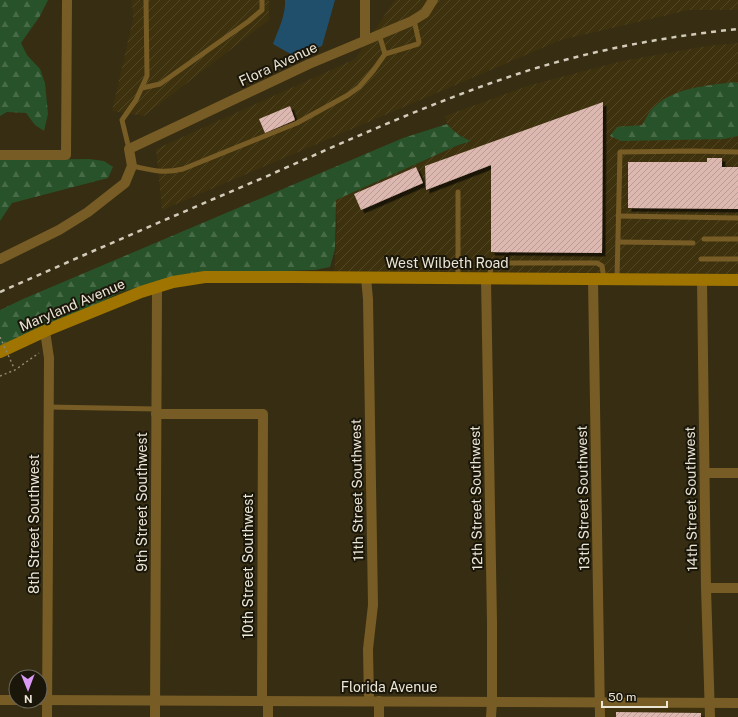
<svg xmlns="http://www.w3.org/2000/svg" width="738" height="717" font-family="'Public Sans',sans-serif">
<style>
.built{fill:#3e320e}
.industrial{fill:url(#industrial-furrows)}
.forest{fill:url(#forest-firs)}
.water{fill:#204f6c}
.building{fill:url(#building-hatch);filter:url(#shadow)}
.lines{fill:none;stroke-linecap:round;stroke-linejoin:round}
.path{stroke:#8f8872;stroke-width:1.5;stroke-dasharray:2 3;stroke-linecap:butt}
.lane{stroke:#775c25;stroke-width:5}
.street{stroke:#775c25;stroke-width:10}
.secondary{stroke:#9f7400;stroke-width:12}
.rail{stroke:#d2cbba;stroke-width:2.5;stroke-dasharray:5 5;stroke-linecap:butt}
.path-bridge{stroke:#8f8872;stroke-width:1.5;stroke-dasharray:2 3;stroke-linecap:butt}
.labels{text-anchor:middle;stroke-width:4;stroke-linejoin:round;paint-order:stroke}
.street-label{font-size:14px;fill:#ebe5d5;stroke:#1a160a}
</style>
<defs>
<pattern id="industrial-furrows" width="10" height="10" patternUnits="userSpaceOnUse"><rect width="10" height="10" fill="#3e320e"/><path d="M-1 1l2-2M0 10L10 0M9 11l2-2" fill="none" stroke="#514625"/></pattern>
<pattern id="forest-firs" width="22" height="20" patternUnits="userSpaceOnUse"><rect width="22" height="20" fill="#285229"/><path d="M5 1l3.5 6h-7zM16 11l3.5 6h-7z" fill="#476b47"/></pattern>
<pattern id="building-hatch" width="6" height="6" patternUnits="userSpaceOnUse"><rect width="6" height="6" fill="#ddb8b0"/><path d="M-1 1l2-2M0 6l6-6M5 7l2-2" fill="none" stroke="#b79b94"/></pattern>
<filter id="shadow"><feDropShadow dx="3.5" dy="3.5" stdDeviation="0" flood-color="#0009"/></filter>
</defs>
<rect width="100%" height="100%" fill="#362d12"/>
<polygon class="built" points="599,702 709,702 710,717 600,717"/>
<g class="industrial">
<polygon points="132,0 269,0 269,20 144,116 112,111 133,19"/>
<polygon points="395,0 738,0 738,10 689,10 561,40 162,210 156,149 355,59"/>
<polygon points="738,43 738,280 334,277 337,225 336,200 456,146 471,142 453,131 447,124 445,116 527,86 622,61 707,46"/>
</g>
<g class="forest">
<polygon points="0,0 48,0 40,16 21,43 27,55 40,69 45,83 48,114 44,131 35,125 26,113 7,112 0,116"/>
<path d="M 733,82 L 738,83 L 738,136 L 724,139 L 621,141 L 610,136 L 617,127 L 642,125 C 646,119 649,111 654,107 C 675,87 707,86 733,82 Z"/>
<path d="M 447,124 C 454,132 461,137 471,141 L 456,146 L 336,200 L 335,249 L 330,267 L 315,270 L 221,273 L 161,281 L 121,292 L 90,308 L 0,347 L 0,310 L 23,299 L 403,138 Z"/>
<polygon points="89,159 104,161 113,167 108,178 12,203 0,221 0,160"/>
</g>
<path class="water" d="M 285,0 L 335,0 L 322,46 L 294,56 L 273,44 C 278,30 286,15 285,0 Z"/>
<g class="building">
<polygon points="603,102 602,253 491,252 491,165 426,190 425,166"/>
<polygon points="290,106 295,120 265,133 259,119"/>
<polygon points="707,158 722,158 722,167 738,167 738,209 628,208 628,162 707,162"/>
<polygon points="416,167 423,183 361,210 354,194"/>
<polygon points="616,712 701,713 701,717 616,717"/>
</g>
<g class="lines">
<polyline class="path" points="0,376 15,370 39,353"/>
<g class="lane">
<polyline points="379,34 385,54 418,44 419,42 414,20"/>
<polyline points="142,88 160,84 249,21 262,10 262,0"/>
<polyline points="129,149 122,120 136,100 147,76 146,0"/>
<path d="M 132,166 C 152,170 162,174 183,169 L 297,123 L 348,95 L 359,87 L 373,71 L 385,54"/>
<polyline points="618,216 738,218"/>
<polyline points="704,239 738,239"/>
<polyline points="618,242 693,243"/>
<polyline points="701,259 738,259"/>
<polyline points="458,277 458,192"/>
<polyline points="489,278 492,263 597,263 602,266 604,279"/>
<polyline points="617,279 620,152 694,151 738,152"/>
<polyline points="48,407 156,409"/>
</g>
<g class="street">
<polyline points="365,0 365,40"/>
<polyline points="0,155 66,155 67,0"/>
<polyline points="0,259 59,230 88,212 125,183 132,166 129,149 309,64 412,21 425,13 433,0"/>
<polyline points="366,278 368,299 373,605 368,649 369,701"/>
<polyline points="486,279 492,622 492,702 491,717"/>
<polyline points="593,279 600,717"/>
<polyline points="702,280 706,588 710,717"/>
<polyline points="45,331 49,358 47,717"/>
<polyline points="156,414 263,414 262,701"/>
<polyline points="705,473 738,473"/>
<polyline points="706,588 738,588"/>
<polyline points="0,700 16,700"/>
<polyline points="40,700 738,703"/>
<polyline points="268,701 268,717"/>
<polyline points="155,717 157,288"/>
<polyline points="379,717 379,701"/>
</g>
<polyline class="secondary" points="0,352 45,331 141,292 173,282 205,277 295,277 738,280"/>
<path class="rail" d="M 0,292 C 88,253 176,215 265,177 C 353,138 441,98 533,69 C 599,49 669,36 738,29"/>
<polyline class="path-bridge" points="0,337 14,368"/>
</g>
<g class="labels">
<g class="street-label">
<text transform="translate(278 64) rotate(-25)" y="5">Flora Avenue</text>
<text x="447" y="268">West Wilbeth Road</text>
<text transform="translate(72 305) rotate(-23)" y="5">Maryland Avenue</text>
<text transform="translate(357 490) rotate(-91)" y="5">11th Street Southwest</text>
<text transform="translate(476 498) rotate(-91)" y="5">12th Street Southwest</text>
<text transform="translate(583 498) rotate(-91)" y="5">13th Street Southwest</text>
<text transform="translate(691 499) rotate(-91)" y="5">14th Street Southwest</text>
<text transform="translate(142 502) rotate(-90)" y="5">9th Street Southwest</text>
<text transform="translate(34 524) rotate(-90)" y="5">8th Street Southwest</text>
<text transform="translate(248 566) rotate(-90)" y="5">10th Street Southwest</text>
<text x="389" y="692">Florida Avenue</text>
</g>
</g>
<g transform="translate(28 689) rotate(179)"><circle r="19" fill="#1a160a" stroke="#6e695b"/>
<path d="M0-3L7 15L0 10L-7 15Z" fill="#db9af6"/>
<text y="-6" font-size="11" font-weight="bold" text-anchor="middle" fill="#ebe5d5">N</text>
</g>
<path d="M602 701v6h65v-6" fill="none" stroke="#ebe5d5" stroke-width="2"/>
<text x="608" y="701" font-size="12" fill="#ebe5d5" stroke="#1a160a" stroke-width="3" paint-order="stroke">50 m</text>
</svg>
